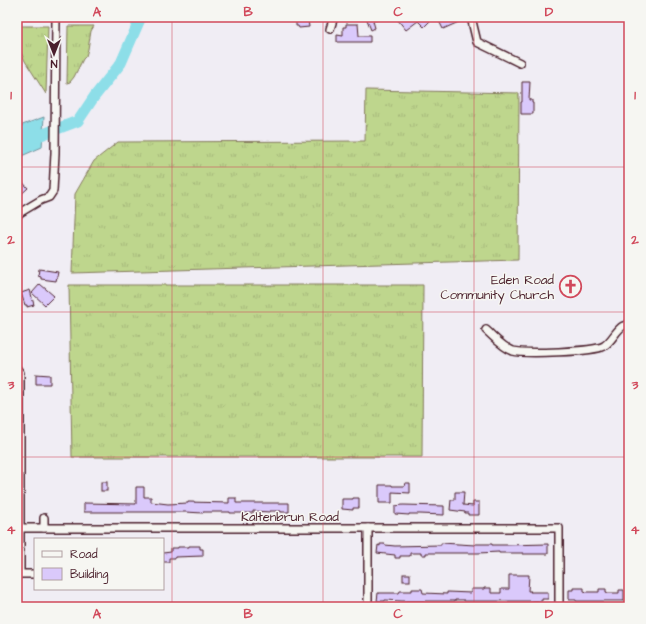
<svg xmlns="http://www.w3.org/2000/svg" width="646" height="624" font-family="'Architects Daughter',sans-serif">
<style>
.grass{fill:url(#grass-tufts);stroke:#847a5c}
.water{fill:#8ddee8;stroke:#72929c}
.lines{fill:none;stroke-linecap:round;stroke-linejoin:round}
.river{stroke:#8ddee8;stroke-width:11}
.building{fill:#dac9fb;stroke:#4a1f2b}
.minor-casing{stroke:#4a1f2b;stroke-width:10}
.minor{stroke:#f6f6f2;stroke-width:7}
.grid{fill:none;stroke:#d1495b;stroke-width:1;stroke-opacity:0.55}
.labels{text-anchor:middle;stroke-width:3;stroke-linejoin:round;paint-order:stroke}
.poi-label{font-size:13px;fill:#4a1f2b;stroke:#f6f6f2;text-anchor:end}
.street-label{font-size:13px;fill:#4a1f2b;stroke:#f6f6f2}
.neatline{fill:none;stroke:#d1495b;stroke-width:1.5}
.grid-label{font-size:13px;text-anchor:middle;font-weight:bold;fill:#d1495b}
</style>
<defs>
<pattern id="grass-tufts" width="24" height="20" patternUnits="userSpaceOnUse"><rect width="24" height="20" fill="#bed68d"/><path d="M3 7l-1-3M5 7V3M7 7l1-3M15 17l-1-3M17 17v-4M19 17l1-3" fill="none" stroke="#a5b77a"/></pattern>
</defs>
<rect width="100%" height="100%" fill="#f0edf4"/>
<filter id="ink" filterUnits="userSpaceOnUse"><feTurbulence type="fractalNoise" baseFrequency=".025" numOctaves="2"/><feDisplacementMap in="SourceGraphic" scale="8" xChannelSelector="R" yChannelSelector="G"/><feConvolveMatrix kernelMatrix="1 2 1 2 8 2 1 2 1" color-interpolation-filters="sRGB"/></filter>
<g filter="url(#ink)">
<g class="grass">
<polygon points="17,26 48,26 46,94 25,61 17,44"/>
<polygon points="68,26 94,26 91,31 88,49 86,56 83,59 74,77 70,82 67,83"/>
<polygon points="366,90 519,93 518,260 72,273 75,194 94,161 118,142 365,141"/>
<polygon points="69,285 423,285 422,457 72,457"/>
</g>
<polygon class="water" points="44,117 42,147 17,158 17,127"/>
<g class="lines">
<polyline class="river" points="17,144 78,121 94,97 121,63 141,17"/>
</g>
<g class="building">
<polygon points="366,17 383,17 383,18 373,21 375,28 371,30"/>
<polygon points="400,17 434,17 424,27 418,21 406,30 397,19"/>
<polygon points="437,17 459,17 461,21 443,29"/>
<polygon points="308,20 309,27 299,28 298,26 296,26 296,21"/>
<polygon points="346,24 358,24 359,36 370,36 370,42 337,42 337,35 343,36 343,27 346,27"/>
<polygon points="522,82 530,82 529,100 532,100 532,103 533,103 533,114 521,114 521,102 522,102"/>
<polygon points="17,176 28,188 17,198"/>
<polygon points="39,269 58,272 56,281 41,279 41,277 38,276"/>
<polygon points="40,284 54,296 45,305 32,293"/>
<polygon points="30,290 34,305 27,307 27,305 25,305 21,293"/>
<polygon points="36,374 50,375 50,384 36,384"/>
<rect x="101" y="482" width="6" height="9"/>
<polygon points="405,483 410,483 410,493 392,492 392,503 379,503 379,485 392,485 392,486 404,486"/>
<polygon points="136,487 144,487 144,497 151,497 151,502 168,504 188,503 188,502 229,503 229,498 236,498 236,503 289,503 289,512 281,512 281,511 270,511 270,512 253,511 253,513 230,513 230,512 203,512 203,513 185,512 84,512 84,503 136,504"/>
<polygon points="455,492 464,492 463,505 473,506 473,502 479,502 479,515 468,515 468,513 465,513 465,512 450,510 451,500 455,500"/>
<polygon points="353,498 359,498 359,508 353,508 353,510 342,509 342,499 353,499"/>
<polygon points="403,505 444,506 444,515 420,514 409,514 409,515 395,514 395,506"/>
<polygon points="441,543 475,545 475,544 492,544 492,545 507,545 548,544 548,554 523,554 523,553 499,553 499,552 478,553 426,553 426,555 421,555 421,553 410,553 410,556 400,556 400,558 395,558 395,555 377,553 378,545 380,546 380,544 385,544 385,545 395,546 441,545"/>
<polygon points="189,546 200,546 200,549 203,549 203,556 175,557 175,558 169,558 169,562 163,562 163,553 171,552 171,548 178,548 178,547 189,547"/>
<rect x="403" y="574" width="7" height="7"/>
<polygon points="509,575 529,575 528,591 531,591 530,592 548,592 548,599 542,599 542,601 464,601 464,600 455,600 455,601 402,601 385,600 385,601 377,601 378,593 399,593 400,591 412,591 412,589 422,589 423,593 447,594 447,592 471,593 471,589 484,589 484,588 491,588 491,593 501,593 501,589 509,589"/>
<polygon points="573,588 584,588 584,591 587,592 599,592 599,589 606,589 606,592 607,592 607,593 619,593 619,590 624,590 624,601 576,601 576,600 569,600 569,590 573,590"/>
</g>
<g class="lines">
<defs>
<g id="minor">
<polyline points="471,17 477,42 520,63"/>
<polyline points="330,29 334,17"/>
<polyline points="17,215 21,212 41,200 49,197 53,191 55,153 56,17"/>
<path d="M 486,330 C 494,337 502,347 513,351 C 525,354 593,352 604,346 C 612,341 616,330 623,326 C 624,326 628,324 629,324"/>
<polyline points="17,369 20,373 20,574"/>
<polyline points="44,518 44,528"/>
<polyline points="21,528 559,528 559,607"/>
<polyline points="17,574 35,574"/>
<polyline points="368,607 368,528"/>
</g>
</defs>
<use href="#minor" class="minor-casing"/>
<use href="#minor" class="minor"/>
</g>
</g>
<path class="grid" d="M 172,17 L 172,607M 323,17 L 323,607M 474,17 L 474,607M 17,167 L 629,167M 17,312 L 629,312M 17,457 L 629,457"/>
<defs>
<symbol id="church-ring" viewBox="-11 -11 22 22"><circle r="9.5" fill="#f6f6f2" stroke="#d1495b" stroke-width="1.5"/><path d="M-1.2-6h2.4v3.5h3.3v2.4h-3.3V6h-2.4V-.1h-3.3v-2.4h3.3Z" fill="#d1495b"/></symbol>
</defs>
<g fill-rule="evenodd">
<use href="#church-ring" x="558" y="274" width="25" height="25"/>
</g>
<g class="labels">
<g class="poi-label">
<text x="554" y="284">Eden Road<tspan x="554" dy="15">Community Church</tspan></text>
</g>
<g class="street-label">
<text x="290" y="521">Kaltenbrun Road</text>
</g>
</g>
<rect width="646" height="624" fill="none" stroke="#f6f6f2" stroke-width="44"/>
<rect x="34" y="538" width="130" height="52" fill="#f6f6f2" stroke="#b1a0a2"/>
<rect x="42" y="551" width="20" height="6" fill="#f6f6f2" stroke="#b1a0a2"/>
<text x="70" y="558" font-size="12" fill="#4a1f2b">Road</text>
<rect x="42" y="568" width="20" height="12" fill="#dac9fb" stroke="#b1a0a2"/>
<text x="70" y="578" font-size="12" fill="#4a1f2b">Building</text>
<g transform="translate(54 54) rotate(180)" stroke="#f6f6f2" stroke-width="3" paint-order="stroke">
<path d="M0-3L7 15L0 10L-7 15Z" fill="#4a1f2b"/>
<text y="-6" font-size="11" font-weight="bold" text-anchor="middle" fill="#4a1f2b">N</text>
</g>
<rect x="22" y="22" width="602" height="580" class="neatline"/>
<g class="grid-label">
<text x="97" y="16">A</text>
<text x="248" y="16">B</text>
<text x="398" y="16">C</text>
<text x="549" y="16">D</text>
<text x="11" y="99">1</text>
<text x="635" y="99">1</text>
<text x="11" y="244">2</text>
<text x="635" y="244">2</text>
<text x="11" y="389">3</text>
<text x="635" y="389">3</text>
<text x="11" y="534">4</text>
<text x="635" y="534">4</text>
<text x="97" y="618">A</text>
<text x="248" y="618">B</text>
<text x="398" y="618">C</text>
<text x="549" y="618">D</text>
</g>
</svg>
